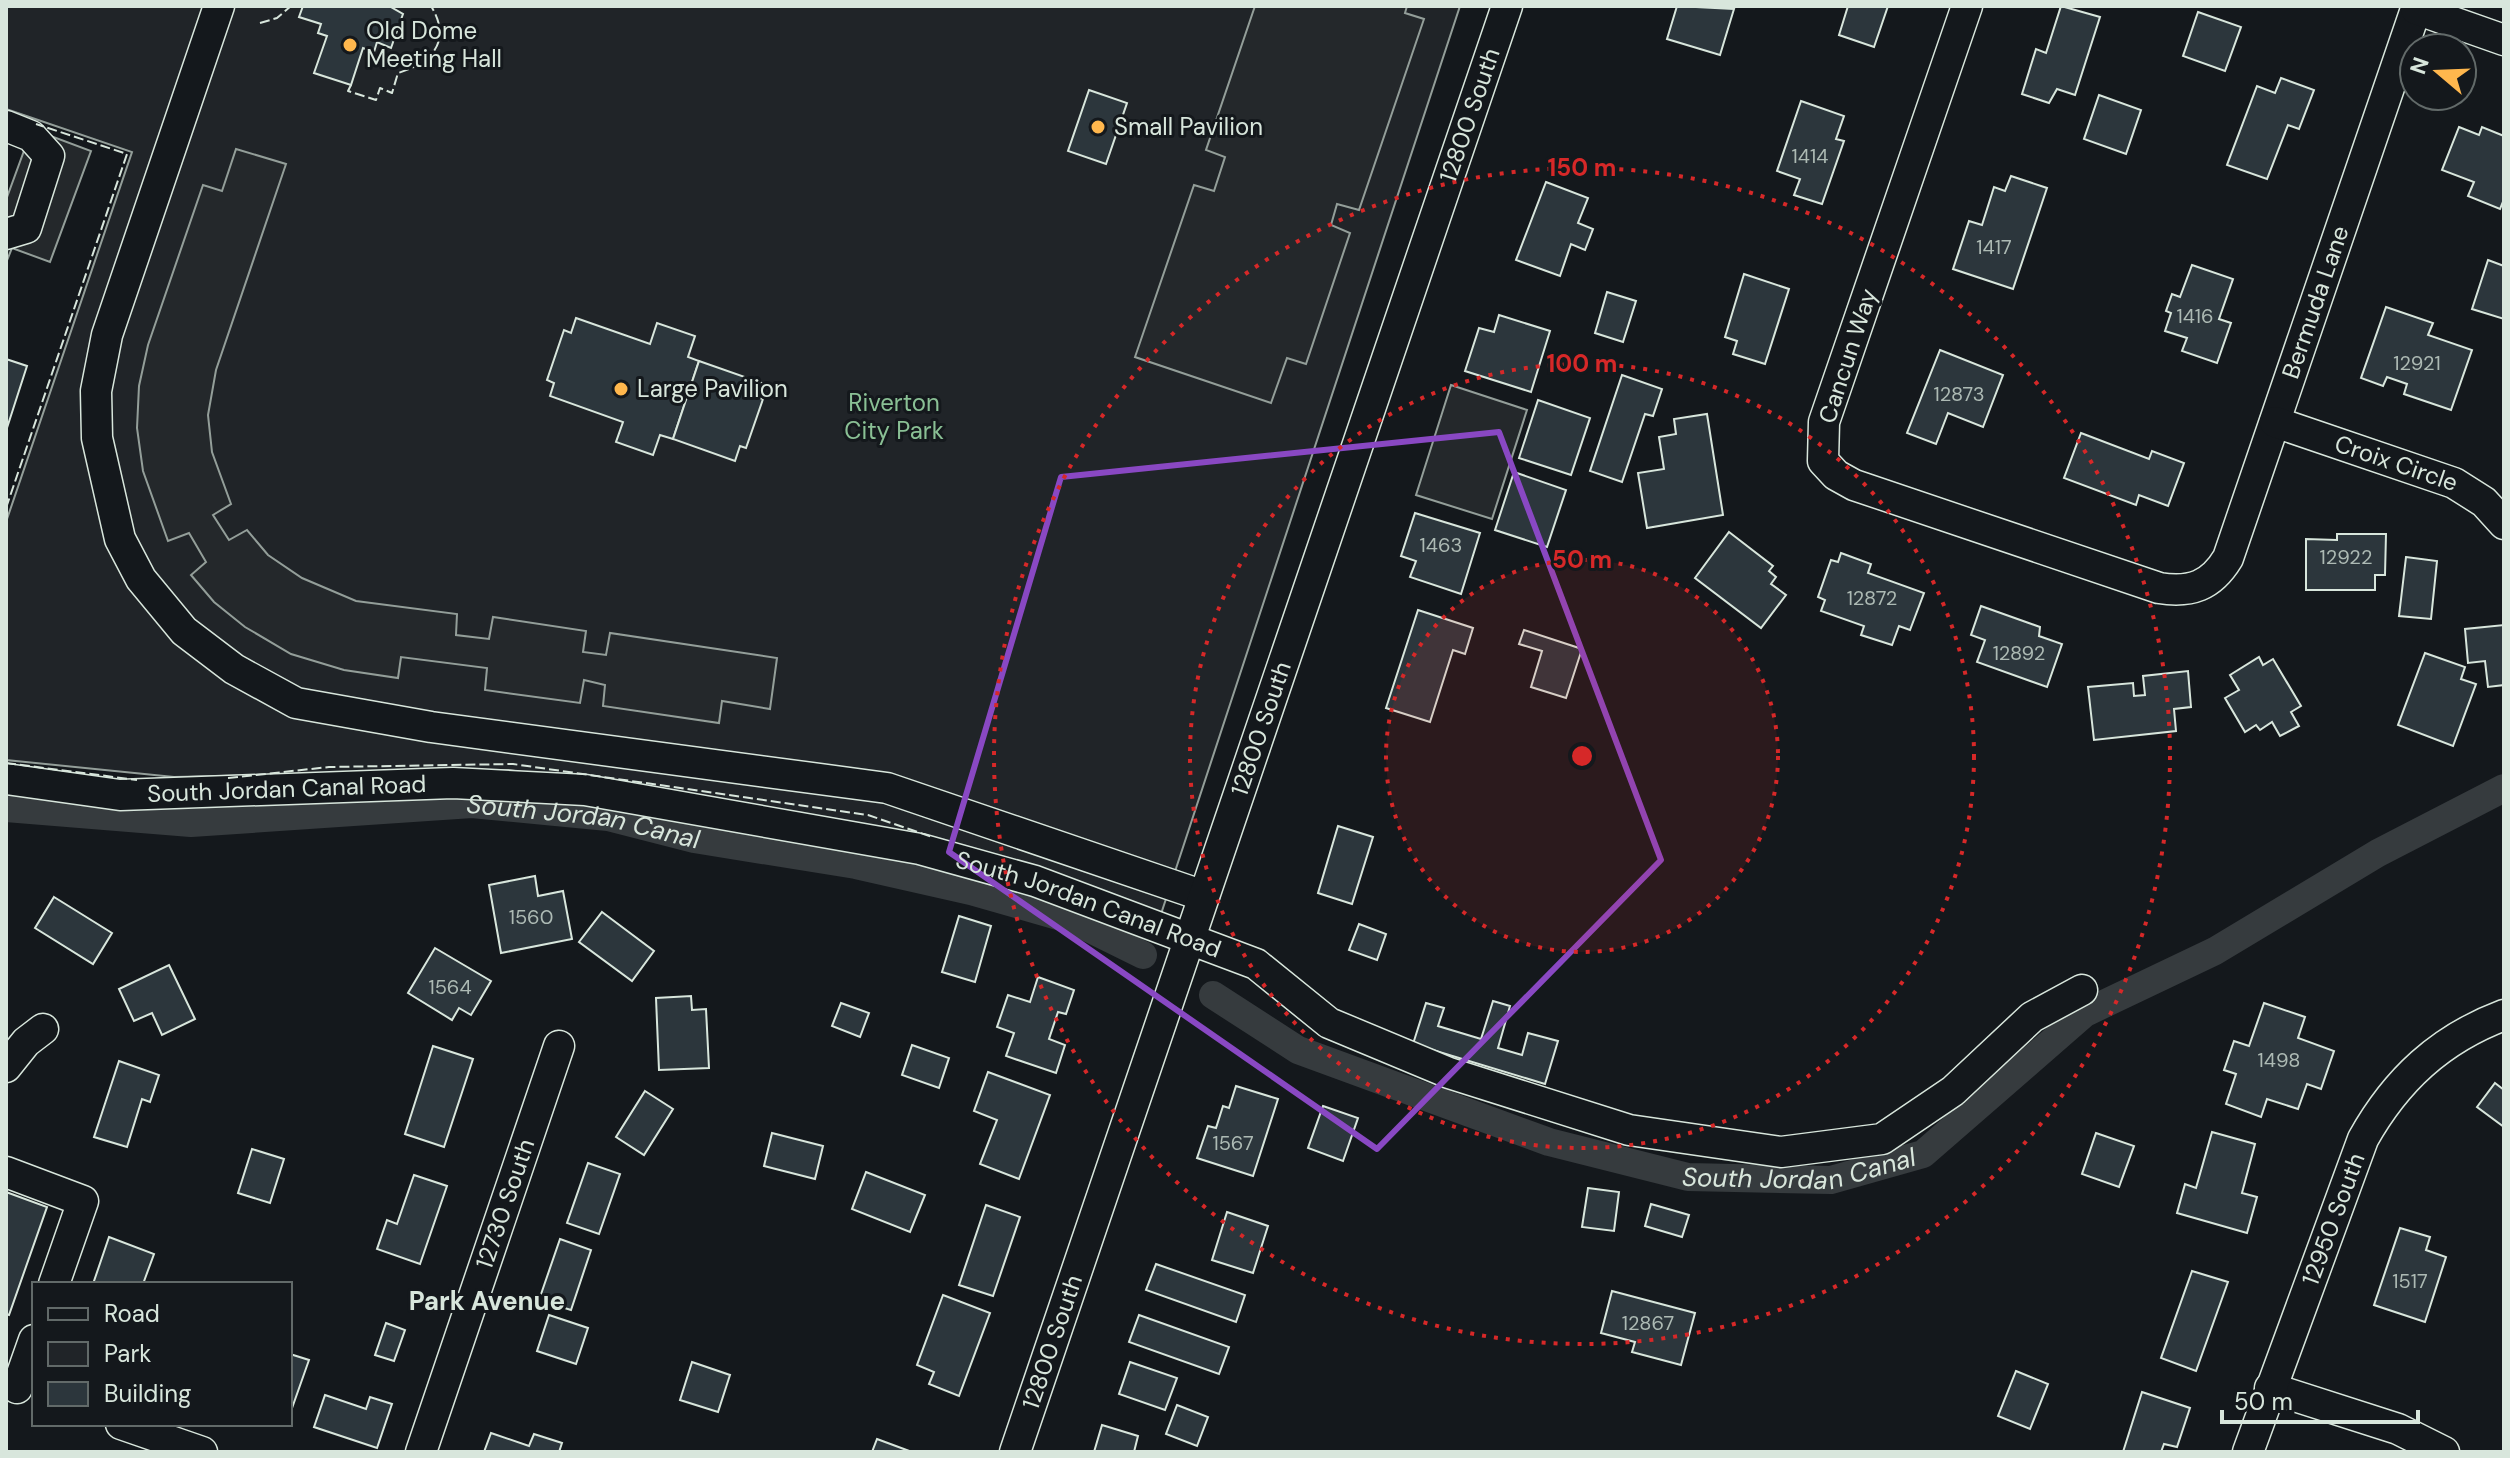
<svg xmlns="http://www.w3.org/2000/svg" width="2510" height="1458" font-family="'DM Sans',sans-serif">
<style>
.green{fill:#202428;stroke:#939e99;stroke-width:2}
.parking{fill:#24282b;stroke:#939e99;stroke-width:2}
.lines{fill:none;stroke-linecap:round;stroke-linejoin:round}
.canal{stroke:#363b3e;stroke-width:28}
.building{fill:#2c363c;stroke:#d8e6dc;stroke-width:2}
.minor-casing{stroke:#d8e6dc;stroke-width:33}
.minor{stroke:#14181c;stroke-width:30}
.fence{stroke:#d8e6dc;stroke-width:2;stroke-dasharray:10 4;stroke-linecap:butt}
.marked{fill:none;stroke:#8948c3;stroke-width:6;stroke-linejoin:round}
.ring{fill:none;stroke:#d62828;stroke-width:4;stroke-dasharray:4 8}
.poi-dot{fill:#ffb74d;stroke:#14181c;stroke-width:3}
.labels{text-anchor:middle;stroke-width:6;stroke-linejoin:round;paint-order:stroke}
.number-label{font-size:20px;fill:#adbab4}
.poi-label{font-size:24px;fill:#d8e6dc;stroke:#14181c;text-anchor:start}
.street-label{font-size:24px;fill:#d8e6dc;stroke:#14181c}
.park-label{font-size:24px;fill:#8ac095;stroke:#14181c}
.water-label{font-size:26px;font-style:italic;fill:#d8e6dc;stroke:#14181c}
.neighbourhood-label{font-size:26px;font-weight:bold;fill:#d8e6dc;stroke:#14181c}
.centre{fill:#d62828;stroke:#14181c;stroke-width:4}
.ring-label{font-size:24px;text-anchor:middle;font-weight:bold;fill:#d62828;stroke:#14181c;stroke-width:6;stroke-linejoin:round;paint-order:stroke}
</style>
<rect width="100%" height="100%" fill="#14181c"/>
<polygon class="green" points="6,6 1460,6 1161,914 860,826 509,770 174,777 6,760 6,522 132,152 6,109"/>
<g class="parking">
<polygon points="1255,6 1407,6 1405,13 1424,19 1359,210 1337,204 1331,225 1350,233 1306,364 1287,358 1271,403 1135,357 1194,185 1214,191 1225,157 1206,150"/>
<polygon points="32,129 91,151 50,262 12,248 6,263 6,200"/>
<polygon points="236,149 286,164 216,370 208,415 212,452 231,504 213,515 229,540 247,530 268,555 302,578 356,601 457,614 456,635 489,639 493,617 586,631 583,652 606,655 610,633 777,658 770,709 722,701 719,723 603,706 605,685 584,680 580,703 485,690 487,668 401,657 398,678 344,670 291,654 245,627 214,602 191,575 206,562 189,533 168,541 143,471 137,428 139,386 148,345 203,185 222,191"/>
<polygon points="1451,385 1527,410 1492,519 1416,495"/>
</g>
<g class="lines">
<g class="canal">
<path id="s1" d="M 6,808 L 191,823 L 472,804 L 608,817 L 694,839 L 856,865 L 971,891 L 1072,920 L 1143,955"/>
<path id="s2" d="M 1213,995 L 1298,1050 L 1549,1142 L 1688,1177 L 1831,1180 L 1923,1154 L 2085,1013 L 2215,951 L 2378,853 L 2504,788"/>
</g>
</g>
<g class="building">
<polygon points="303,6 389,6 403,14 391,48 377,42 374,52 363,48 351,85 314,73 327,36 318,33 321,24 299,17"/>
<polygon points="1677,6 1734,9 1720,55 1667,39"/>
<polygon points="1848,6 1888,6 1874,47 1839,35"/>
<polygon points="2061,6 2100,17 2075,95 2057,89 2049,103 2022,94 2036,49 2046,53"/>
<polygon points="2198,12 2241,27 2225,71 2183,56"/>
<polygon points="2281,78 2314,90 2299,129 2288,125 2267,179 2227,165 2257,86 2275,93"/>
<polygon points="1089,90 1127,103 1106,164 1068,151"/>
<polygon points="2099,95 2141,110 2126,154 2084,139"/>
<polygon points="1801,101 1844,116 1836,139 1844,141 1822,204 1794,195 1800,179 1777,171"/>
<polygon points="2459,127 2479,135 2482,127 2504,136 2504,199 2500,209 2468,196 2474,182 2442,170"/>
<polygon points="2011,176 2047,188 2013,289 1953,269 1969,221 1982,225 1994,187 2005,191"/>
<polygon points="1546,182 1588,198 1578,223 1593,229 1585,250 1571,244 1560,276 1516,260"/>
<polygon points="2488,260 2504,266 2504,319 2472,309"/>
<polygon points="2192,265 2233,279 2219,319 2231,323 2217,363 2182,351 2187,338 2165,331 2171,313 2166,311 2172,294 2180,297"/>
<polygon points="1744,274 1789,289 1765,364 1733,354 1737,341 1725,337"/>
<polygon points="1607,292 1636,301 1623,342 1595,333"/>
<polygon points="2386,307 2433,323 2428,335 2472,350 2451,410 2404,394 2407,384 2387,377 2383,386 2361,378"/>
<polygon points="1499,315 1550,331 1531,392 1465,371 1479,328 1494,332"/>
<polygon points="576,318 650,344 657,323 695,336 688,357 699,361 673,439 660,435 653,455 616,442 623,422 550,396 554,383 547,380 564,330 571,333"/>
<polygon points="1940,350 2003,375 1983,427 1948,413 1936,444 1907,433"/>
<polygon points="6,359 27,366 6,431"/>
<polygon points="699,361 762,383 757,397 763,399 746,448 740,446 735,461 673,439"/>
<polygon points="1622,375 1662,389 1653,416 1645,414 1622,482 1590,471"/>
<polygon points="1538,400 1590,418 1571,475 1519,458"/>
<polygon points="1707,414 1723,515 1647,528 1638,473 1664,469 1659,437 1676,434 1674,419"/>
<polygon points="2081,433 2149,459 2152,451 2184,463 2168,506 2139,495 2136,505 2064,478"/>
<polygon points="1514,472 1566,490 1547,547 1495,530"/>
<polygon points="1415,513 1480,533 1461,594 1410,577 1416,561 1401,556"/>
<polygon points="1729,532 1773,566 1769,571 1776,577 1771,584 1786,595 1761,628 1695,578"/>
<polygon points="2337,534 2386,534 2385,575 2375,575 2375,590 2306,590 2306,539 2337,540"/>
<polygon points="1841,553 1871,564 1868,573 1924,593 1910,630 1899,626 1892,645 1861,635 1864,626 1821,611 1825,600 1818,597 1831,560 1838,562"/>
<polygon points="2406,557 2437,561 2431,619 2399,616"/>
<polygon points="1981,606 2040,627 2039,636 2062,644 2047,687 1977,662 1985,640 1971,635"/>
<polygon points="1418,610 1473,628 1465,654 1453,650 1430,722 1386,708"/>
<polygon points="2504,625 2504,685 2488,687 2485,661 2468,663 2465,629"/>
<polygon points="1524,630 1582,649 1566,698 1531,687 1542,651 1519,644"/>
<polygon points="2425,653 2465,667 2461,679 2476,684 2453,746 2398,725"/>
<polygon points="2259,657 2263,665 2273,659 2301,706 2291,712 2299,726 2280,736 2272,722 2260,730 2256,725 2245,732 2225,698 2239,690 2230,675"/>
<polygon points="2188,671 2191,707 2174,709 2176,731 2094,740 2088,687 2133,683 2134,696 2145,695 2143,676"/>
<polygon points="1338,826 1373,837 1352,904 1318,893"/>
<polygon points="535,876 538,896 563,891 572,939 501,953 489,885"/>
<polygon points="54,897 112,933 93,964 35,928"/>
<polygon points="602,912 654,951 632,981 579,942"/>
<polygon points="959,916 991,926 975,982 942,972"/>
<polygon points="1359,924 1386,934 1377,960 1349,950"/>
<polygon points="435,948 491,981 471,1015 459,1008 452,1020 408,993"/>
<polygon points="169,965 195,1019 162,1035 152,1013 134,1021 119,989"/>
<polygon points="1038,977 1074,990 1066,1014 1058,1012 1049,1039 1065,1045 1056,1073 1006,1056 1014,1033 997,1027 1008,995 1030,1002"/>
<polygon points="691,996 692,1010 706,1009 709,1068 659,1070 656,998"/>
<polygon points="1493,1001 1510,1006 1498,1048 1522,1055 1528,1033 1558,1041 1545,1084 1413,1044 1426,1003 1444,1008 1438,1026 1481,1039"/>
<polygon points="841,1003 869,1013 860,1037 832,1026"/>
<polygon points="2264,1003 2305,1017 2298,1038 2334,1051 2321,1089 2307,1084 2298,1109 2267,1099 2261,1117 2226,1104 2236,1074 2224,1070 2234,1041 2249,1046"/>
<polygon points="912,1045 949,1058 939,1088 902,1075"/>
<polygon points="433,1046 473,1059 444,1147 405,1134"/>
<polygon points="119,1061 159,1075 150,1102 142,1099 127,1147 94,1137"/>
<polygon points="988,1072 1050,1095 1019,1179 980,1164 997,1120 974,1111"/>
<polygon points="2495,1083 2504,1090 2504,1127 2477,1107"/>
<polygon points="1236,1086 1278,1099 1253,1176 1197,1158 1208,1126 1216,1128 1223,1106 1229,1108"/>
<polygon points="645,1091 673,1109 644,1155 616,1137"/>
<polygon points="1323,1106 1358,1118 1343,1161 1308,1148"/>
<polygon points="2212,1132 2255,1144 2242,1193 2257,1197 2247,1233 2177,1213 2185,1184 2196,1188"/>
<polygon points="772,1133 823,1146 815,1179 764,1166"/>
<polygon points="2096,1133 2134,1146 2119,1187 2082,1174"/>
<polygon points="252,1149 284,1159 270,1203 238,1193"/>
<polygon points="588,1163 620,1174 599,1234 567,1223"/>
<polygon points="866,1172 925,1195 910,1232 852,1209"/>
<polygon points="414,1175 447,1186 420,1264 377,1249 387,1220 397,1224"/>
<polygon points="1588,1188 1619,1192 1614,1231 1582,1227"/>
<polygon points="6,1192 47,1207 9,1315 6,1314"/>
<polygon points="1651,1204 1689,1215 1682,1237 1645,1226"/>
<polygon points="986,1205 1020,1217 993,1296 959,1285"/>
<polygon points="1227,1212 1268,1226 1253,1273 1212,1260"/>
<polygon points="2400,1228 2430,1237 2426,1250 2446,1257 2425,1322 2374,1305"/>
<polygon points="109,1237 154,1254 143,1284 93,1284"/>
<polygon points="560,1239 591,1250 571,1310 539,1300"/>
<polygon points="1156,1264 1245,1295 1236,1322 1146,1290"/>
<polygon points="2192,1271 2228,1282 2196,1371 2161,1358"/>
<polygon points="1612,1291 1695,1313 1681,1365 1632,1352 1635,1342 1601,1333"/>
<polygon points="943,1295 990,1313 959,1396 929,1384 934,1372 917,1365"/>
<polygon points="549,1315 588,1328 576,1364 537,1351"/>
<polygon points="1139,1315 1229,1347 1219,1374 1129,1342"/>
<polygon points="386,1323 405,1330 394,1361 375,1355"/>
<polygon points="290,1354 309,1360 291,1411 290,1410"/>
<polygon points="692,1362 730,1375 718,1412 680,1400"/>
<polygon points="1130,1362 1177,1378 1165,1410 1119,1394"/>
<polygon points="2016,1371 2048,1384 2030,1429 1998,1416"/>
<polygon points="2142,1392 2190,1408 2177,1447 2164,1444 2161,1452 2123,1452"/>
<polygon points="325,1395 366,1409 370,1397 392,1404 377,1448 314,1427"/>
<polygon points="1177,1405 1208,1417 1197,1446 1166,1434"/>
<polygon points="1102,1425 1138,1436 1134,1452 1094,1452"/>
<polygon points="491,1433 529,1446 534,1434 562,1443 559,1452 484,1452"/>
<polygon points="877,1439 912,1452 872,1452"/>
</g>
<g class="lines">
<defs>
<g id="minor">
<polyline points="219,6 107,335 96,391 97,438 120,539 141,579 184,631 234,669 296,703 431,727 887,788 1204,896"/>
<path id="s3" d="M 1967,6 L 1824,422 L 1823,461 L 1836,475 L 1854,485 L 2159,588 C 2191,593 2211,586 2228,558 L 2417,6"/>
<polyline points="2416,9 2504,40"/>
<polyline points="6,126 31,136 49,156 26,228 6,234"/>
<path id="s4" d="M 2275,422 L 2454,483 L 2484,502 L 2504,524"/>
<path id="s5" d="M 6,779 L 120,795 L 453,783 L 585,790 L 920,849 L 1035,881 L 1256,964 L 1329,1023 L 1449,1073 L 1629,1130 L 1781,1152 L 1882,1139 L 1953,1091 L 2032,1017 L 2082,990"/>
<polyline points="6,1067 26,1042 43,1029"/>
<polyline points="6,1172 83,1201 54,1284"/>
<polyline points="17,1388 34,1340"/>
<polyline points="2270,1388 2398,1429 2444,1452"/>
<polyline points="121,1424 202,1452"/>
<path id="s6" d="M 421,1452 L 559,1046"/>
<path id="s7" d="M 1015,1452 L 1507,6"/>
<path id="s8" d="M 2248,1452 L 2363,1139 C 2396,1080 2440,1039 2504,1015"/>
</g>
</defs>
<use href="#minor" class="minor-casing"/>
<use href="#minor" class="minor"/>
<g class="fence">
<polyline points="260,23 277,18 291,6"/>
<path d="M 351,85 L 348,91 L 376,100 L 380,88 L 392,93 L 398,73 C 431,63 453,42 431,6"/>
<polyline points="6,508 127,154 36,124"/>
<polyline points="6,763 137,780"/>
<polyline points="228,778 329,767 513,764 868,815 932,837"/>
</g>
</g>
<path class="marked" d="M 1499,432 L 1661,860 L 1377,1149 L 949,852 L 1061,477 Z"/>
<circle cx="1582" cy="756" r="196" fill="#d62828" fill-opacity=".12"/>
<g class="ring">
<circle cx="1582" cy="756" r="196"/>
<circle cx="1582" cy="756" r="392"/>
<circle cx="1582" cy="756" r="588"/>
</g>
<g class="poi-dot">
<circle cx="350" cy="45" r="8"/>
<circle cx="1098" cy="127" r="8"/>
<circle cx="621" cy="389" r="8"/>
</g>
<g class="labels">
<g class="number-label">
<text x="1810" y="163">1414</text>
<text x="1994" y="254">1417</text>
<text x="2195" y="323">1416</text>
<text x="2417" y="370">12921</text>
<text x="1959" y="401">12873</text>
<text x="1441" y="552">1463</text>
<text x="2346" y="564">12922</text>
<text x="1872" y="605">12872</text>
<text x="2019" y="660">12892</text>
<text x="531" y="924">1560</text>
<text x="450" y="994">1564</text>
<text x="2279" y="1067">1498</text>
<text x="1233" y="1150">1567</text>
<text x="2410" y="1288">1517</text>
<text x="1648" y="1330">12867</text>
</g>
<g class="poi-label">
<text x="366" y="39">Old Dome<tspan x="366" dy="28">Meeting Hall</tspan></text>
<text x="1114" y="135">Small Pavilion</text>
<text x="637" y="397">Large Pavilion</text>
</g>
<g class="street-label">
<text dy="8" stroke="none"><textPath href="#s7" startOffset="1412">12800 South</textPath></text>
<text dy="8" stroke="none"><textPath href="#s3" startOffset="1192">Bermuda Lane</textPath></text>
<text transform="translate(1848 356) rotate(-72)" y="8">Cancun Way</text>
<text dy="8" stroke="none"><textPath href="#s4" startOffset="128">Croix Circle</textPath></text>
<text dy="8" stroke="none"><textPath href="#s7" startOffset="764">12800 South</textPath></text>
<text dy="8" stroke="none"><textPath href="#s5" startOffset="282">South Jordan Canal Road</textPath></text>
<text dy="8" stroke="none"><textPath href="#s5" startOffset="1098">South Jordan Canal Road</textPath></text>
<text dy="8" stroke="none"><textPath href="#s6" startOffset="262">12730 South</textPath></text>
<text dy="8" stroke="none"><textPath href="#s8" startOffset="248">12950 South</textPath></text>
<text dy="8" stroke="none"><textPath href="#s7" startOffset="116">12800 South</textPath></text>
</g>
<g class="park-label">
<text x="894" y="411">Riverton<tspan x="894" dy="28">City Park</tspan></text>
</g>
<g class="water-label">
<text dy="9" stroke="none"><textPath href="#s1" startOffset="580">South Jordan Canal</textPath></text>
<text dy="9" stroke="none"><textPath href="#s2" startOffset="624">South Jordan Canal</textPath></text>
</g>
<g class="neighbourhood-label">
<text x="487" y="1310">Park Avenue</text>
</g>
</g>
<circle cx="1582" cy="756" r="12" class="centre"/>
<g class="ring-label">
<text x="1582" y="176">150 m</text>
<text x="1582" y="372">100 m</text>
<text x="1582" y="568">50 m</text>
</g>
<rect width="2510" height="1458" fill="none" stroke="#d8e6dc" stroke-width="16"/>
<rect x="32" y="1282" width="260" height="144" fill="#14181c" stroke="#626a69" stroke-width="2"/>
<rect x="48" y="1308" width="40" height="12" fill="#14181c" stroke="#626a69" stroke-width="2"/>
<text x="104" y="1322" font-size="24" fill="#d8e6dc">Road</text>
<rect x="48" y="1342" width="40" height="24" fill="#202428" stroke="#626a69" stroke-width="2"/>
<text x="104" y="1362" font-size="24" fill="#d8e6dc">Park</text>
<rect x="48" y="1382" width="40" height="24" fill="#2c363c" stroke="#626a69" stroke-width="2"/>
<text x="104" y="1402" font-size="24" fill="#d8e6dc">Building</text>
<g transform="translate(2438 72) rotate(289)"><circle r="38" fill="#14181c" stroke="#626a69" stroke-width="2"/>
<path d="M0-6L14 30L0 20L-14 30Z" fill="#ffb74d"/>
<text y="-12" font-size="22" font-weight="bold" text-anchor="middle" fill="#d8e6dc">N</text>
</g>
<path d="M2222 1410v12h196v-12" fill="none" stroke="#d8e6dc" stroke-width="4"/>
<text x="2234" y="1410" font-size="24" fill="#d8e6dc" stroke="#14181c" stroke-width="6" paint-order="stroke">50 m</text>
</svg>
